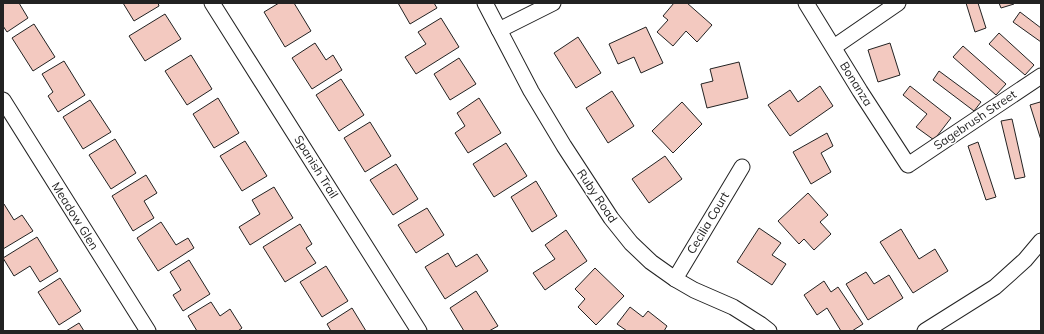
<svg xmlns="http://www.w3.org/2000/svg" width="1044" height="334" font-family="Mulish,sans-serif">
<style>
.building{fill:#f3c9c0;stroke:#222}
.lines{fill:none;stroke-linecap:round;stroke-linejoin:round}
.minor-casing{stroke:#222;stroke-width:17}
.minor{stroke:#fff;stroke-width:15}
.labels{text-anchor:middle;stroke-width:3;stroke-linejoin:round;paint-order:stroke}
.street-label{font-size:12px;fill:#222;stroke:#fff}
</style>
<rect width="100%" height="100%" fill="#fff"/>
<g class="building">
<polygon points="3,3 19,3 28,18 7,32 3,26"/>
<polygon points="123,3 158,3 159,6 134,21"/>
<polygon points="279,3 294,3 311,31 285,47 264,12"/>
<polygon points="398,3 434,3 437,8 410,24"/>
<polygon points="674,3 687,3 712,25 697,42 686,31 673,46 657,32 668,20 663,16"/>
<polygon points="966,3 978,3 986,28 975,32"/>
<polygon points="999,3 1014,3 1014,4 1001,8"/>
<polygon points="1020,12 1041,28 1041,42 1013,22"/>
<polygon points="165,14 181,39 145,61 129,36"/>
<polygon points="441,18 459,47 416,74 405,57 426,44 418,32"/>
<polygon points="34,24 55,57 33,71 12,38"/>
<polygon points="646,27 663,63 641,73 634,57 618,64 609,44"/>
<polygon points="999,33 1034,65 1025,75 989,44"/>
<polygon points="578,37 601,73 576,88 554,53"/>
<polygon points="315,43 326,60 333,55 342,70 312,89 292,58"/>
<polygon points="890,43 900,75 878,82 868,50"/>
<polygon points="963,46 1006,84 996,95 953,57"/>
<polygon points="191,55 212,89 187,105 165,71"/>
<polygon points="459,58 476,84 450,100 434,74"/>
<polygon points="64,61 85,95 58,112 48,96 53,92 42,74"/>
<polygon points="739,62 748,98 707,108 701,84 713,81 710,69"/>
<polygon points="939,71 981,102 974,111 933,80"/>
<polygon points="341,79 364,115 339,131 316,95"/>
<polygon points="820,86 833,106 790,136 768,105 790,90 798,102"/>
<polygon points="910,86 951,118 934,140 916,127 927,114 903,95"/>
<polygon points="612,91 634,126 608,143 586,108"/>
<polygon points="218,98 239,133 214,148 193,114"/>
<polygon points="479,98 501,133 468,153 455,133 465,126 457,113"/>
<polygon points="90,100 111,132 83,149 63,117"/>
<polygon points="682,102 702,124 673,153 652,131"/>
<polygon points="1040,102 1041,105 1041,140 1030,105"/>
<polygon points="1012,119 1025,177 1015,179 1001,121"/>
<polygon points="370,122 391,156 365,172 344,138"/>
<polygon points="827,133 833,146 821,153 831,172 811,184 793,152"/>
<polygon points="115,139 136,173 111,189 89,155"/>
<polygon points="245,141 267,176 242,191 220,156"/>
<polygon points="978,142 996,197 986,200 968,146"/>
<polygon points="506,143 527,176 494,197 473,164"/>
<polygon points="665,156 682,179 649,203 632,179"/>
<polygon points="396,164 418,199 393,215 370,180"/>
<polygon points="146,175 157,193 144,201 154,218 133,231 112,196"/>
<polygon points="536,181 557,216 532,232 511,197"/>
<polygon points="274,187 293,218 250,245 239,227 260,214 252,200"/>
<polygon points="808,193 828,215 820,222 831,234 814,250 804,239 799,244 778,221"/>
<polygon points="4,204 14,220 22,215 33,231 3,249 3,205"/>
<polygon points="427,208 444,235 416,253 398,225"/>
<polygon points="161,222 176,245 188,238 194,248 158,271 137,238"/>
<polygon points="300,224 312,244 306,248 316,263 285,282 263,247"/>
<polygon points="759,228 781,243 772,255 786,264 772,285 737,262"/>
<polygon points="901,229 919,259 935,249 948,271 913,293 880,242"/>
<polygon points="566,230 587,261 545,290 533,273 555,259 545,245"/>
<polygon points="37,237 58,271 40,282 30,266 14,276 3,258"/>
<polygon points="448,253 456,267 477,254 488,271 445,299 425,267"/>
<polygon points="189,260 210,294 183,311 173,295 181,290 170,272"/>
<polygon points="326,266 348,301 322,317 300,282"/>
<polygon points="595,268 624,296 596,325 578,307 585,299 575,289"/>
<polygon points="866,272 874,284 889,275 903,298 868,320 846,284"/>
<polygon points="60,278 81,311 59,325 38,292"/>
<polygon points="824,281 831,292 838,287 863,324 852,331 841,331 827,308 817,315 804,295"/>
<polygon points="476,291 498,326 489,331 464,331 450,308"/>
<polygon points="211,302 220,316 230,309 242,328 238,331 197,331 188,316"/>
<polygon points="630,307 643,317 648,311 667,326 664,331 627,331 617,324"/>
<polygon points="352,308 366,331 331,331 327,324"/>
<polygon points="79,323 84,331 66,331"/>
</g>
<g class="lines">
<defs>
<g id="minor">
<polyline points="212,3 419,331"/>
<polyline points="485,3 531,91 564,146 611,218 631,243 651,262 675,279 694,290 733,307 760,324 769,331"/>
<polyline points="806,3 860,91 908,165 1041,76"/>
<polyline points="499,30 553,3"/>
<polyline points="834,47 898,3"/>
<polyline points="3,100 148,331"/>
<polyline points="675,279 742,167"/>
<polyline points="925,331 995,287 1025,260 1041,241"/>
</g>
</defs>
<use href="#minor" class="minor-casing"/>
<use href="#minor" class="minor"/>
</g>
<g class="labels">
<g class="street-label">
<text transform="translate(856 84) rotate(58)" y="4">Bonanza</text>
<text transform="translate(975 120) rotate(-34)" y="4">Sagebrush Street</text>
<text transform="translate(316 167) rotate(58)" y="4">Spanish Trail</text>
<text transform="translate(597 196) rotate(56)" y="4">Ruby Road</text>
<text transform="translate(75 216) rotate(58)" y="4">Meadow Glen</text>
<text transform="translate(708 223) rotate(-59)" y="4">Cecilia Court</text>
</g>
</g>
<rect width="1044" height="334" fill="none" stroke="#222222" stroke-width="8"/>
</svg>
